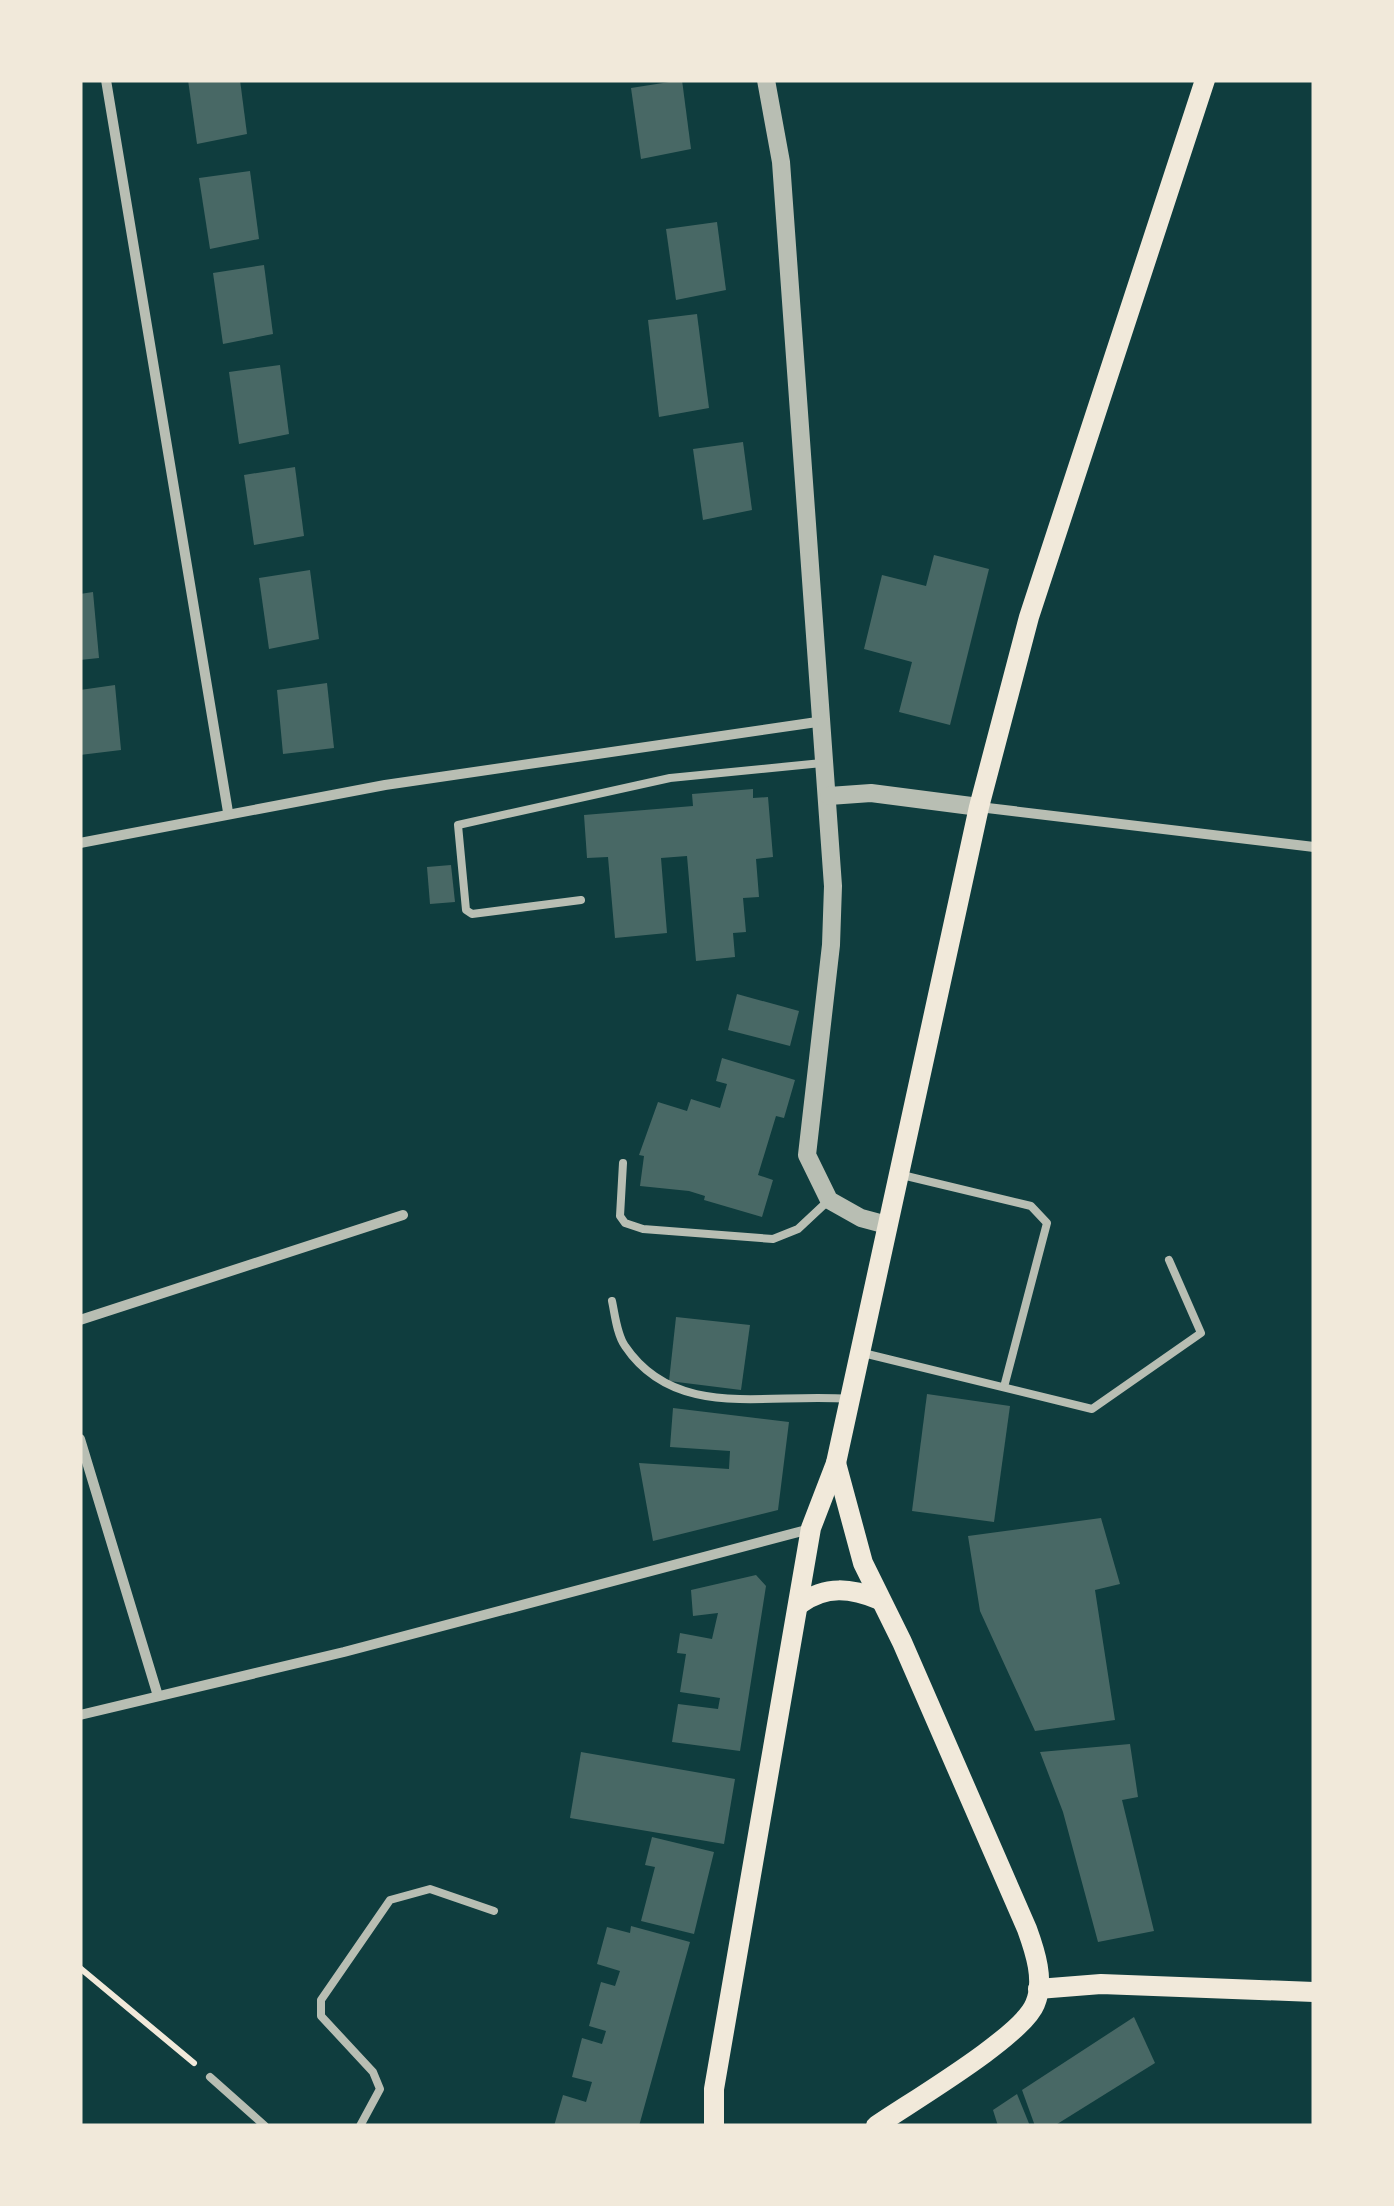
<svg xmlns="http://www.w3.org/2000/svg" width="1394" height="2206" font-family="'Open Sans',sans-serif">
<style>
.building{fill:#486865}
.lines{fill:none;stroke-linecap:round;stroke-linejoin:round}
.path{stroke:#f1e9da;stroke-width:6}
.service{stroke:#b8beb3;stroke-width:8}
.minor{stroke:#b8beb3;stroke-width:10}
.tertiary{stroke:#b8beb3;stroke-width:18}
.secondary{stroke:#f1e9da;stroke-width:20}
</style>
<rect width="100%" height="100%" fill="#0f3d3e"/>
<g class="building">
<polygon points="188,80 240,80 247,134 197,144"/>
<polygon points="682,80 691,149 641,159 631,88"/>
<polygon points="250,171 259,239 210,249 199,178"/>
<polygon points="717,222 726,290 676,300 666,229"/>
<polygon points="264,265 273,334 223,344 213,273"/>
<polygon points="697,314 709,408 659,417 648,320"/>
<polygon points="280,365 289,434 239,444 229,372"/>
<polygon points="743,442 752,510 703,520 693,449"/>
<polygon points="295,467 304,536 254,545 244,475"/>
<polygon points="934,555 989,569 950,725 899,712 912,662 864,649 882,575 926,586"/>
<polygon points="310,570 319,639 269,649 259,578"/>
<polygon points="93,592 99,658 80,660 80,594"/>
<polygon points="327,683 334,748 283,754 277,690"/>
<polygon points="115,685 121,750 80,755 80,690"/>
<polygon points="753,789 753,798 768,797 773,857 756,859 759,897 743,898 746,932 733,933 735,957 696,961 687,856 661,858 667,933 615,938 608,857 587,858 584,815 693,806 692,794"/>
<polygon points="451,865 455,902 430,904 427,867"/>
<polygon points="737,994 799,1011 790,1046 728,1030"/>
<polygon points="722,1058 795,1080 784,1118 776,1116 758,1175 773,1180 762,1217 704,1200 705,1196 689,1191 640,1186 644,1156 639,1155 658,1102 687,1111 691,1099 720,1108 727,1084 716,1081"/>
<polygon points="676,1317 750,1325 741,1390 669,1381"/>
<polygon points="927,1394 1010,1406 994,1522 912,1511"/>
<polygon points="673,1408 789,1422 778,1510 653,1541 639,1463 729,1469 730,1451 670,1447"/>
<polygon points="1101,1518 1120,1584 1095,1590 1115,1720 1035,1731 980,1611 968,1536"/>
<polygon points="756,1575 766,1586 740,1751 672,1742 678,1704 718,1709 720,1698 680,1692 686,1654 677,1653 680,1633 712,1639 718,1613 693,1616 691,1590"/>
<polygon points="1130,1744 1138,1797 1122,1800 1154,1931 1098,1942 1063,1812 1040,1752"/>
<polygon points="581,1752 735,1779 724,1844 570,1818"/>
<polygon points="652,1837 714,1852 694,1934 641,1921 655,1867 645,1865"/>
<polygon points="631,1926 690,1942 639,2126 554,2126 563,2095 586,2102 592,2082 572,2077 582,2038 602,2044 606,2031 589,2026 601,1982 615,1986 620,1971 597,1964 607,1927 630,1933"/>
<polygon points="1134,2017 1155,2063 1054,2126 1035,2126 1022,2090"/>
<polygon points="1017,2094 1030,2126 998,2126 993,2110"/>
</g>
<g class="lines">
<polyline class="path" points="80,1968 194,2063"/>
<g class="service">
<polyline points="581,900 472,914 466,910 458,825 670,778 822,763"/>
<polyline points="623,1163 620,1216 625,1223 643,1229 773,1239 798,1229 829,1200"/>
<polyline points="902,1175 1031,1206 1047,1223 1004,1387"/>
<path d="M 612,1301 C 615,1315 617,1335 625,1346 C 676,1422 769,1392 849,1399"/>
<polyline points="863,1353 1092,1409 1201,1333 1169,1260"/>
<polyline points="210,2077 265,2126"/>
<polyline points="360,2126 380,2089 373,2072 321,2016 321,2000 390,1900 430,1889 494,1911"/>
</g>
<g class="minor">
<polyline points="106,80 228,812"/>
<polyline points="979,807 1314,847"/>
<polyline points="80,843 385,785 824,721"/>
<polyline points="80,1320 403,1215"/>
<polyline points="80,1439 158,1696"/>
<polyline points="80,1715 344,1652 810,1529"/>
</g>
<g class="tertiary">
<polyline points="766,80 781,162 833,886 831,945 807,1155 829,1200 861,1218 887,1225"/>
<polyline points="829,796 871,793 979,807"/>
</g>
<g class="secondary">
<path d="M 836,1463 L 863,1563 L 902,1642 L 1027,1929 C 1035,1951 1045,1981 1035,2004 C 1022,2037 909,2103 876,2126"/>
<path d="M 800,1604 C 826,1585 851,1588 880,1600"/>
<polyline points="1038,1989 1101,1984 1314,1992"/>
<polyline points="714,2126 714,2089 811,1528 836,1463 979,807 1029,617 1205,80"/>
</g>
</g>
<rect width="1394" height="2206" fill="none" stroke="#f1e9da" stroke-width="165"/>
</svg>
